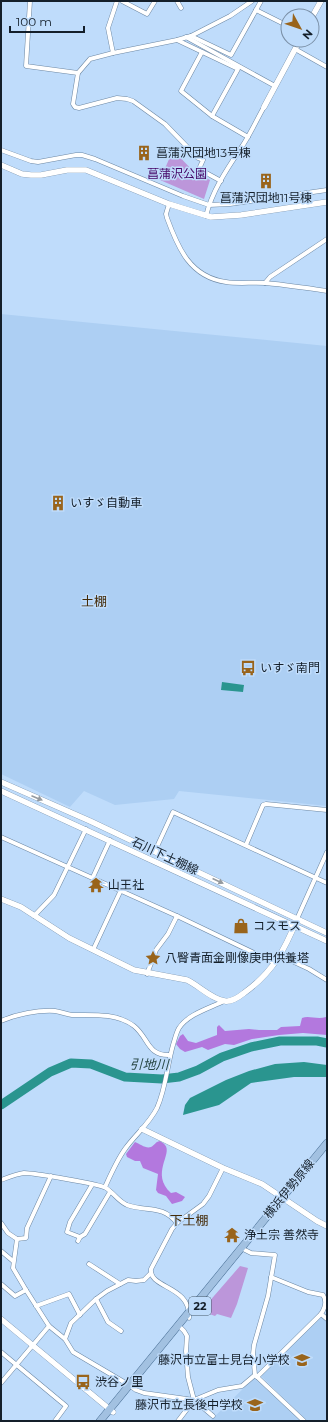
<svg xmlns="http://www.w3.org/2000/svg" width="328" height="1422" font-family="Montserrat,'Noto Sans JP',sans-serif">
<style>
.built{fill:#adcff3}
.green{fill:#bc96da}
.forest{fill:#b378de}
.water{fill:#2a958f}
.lines{fill:none;stroke-linecap:round;stroke-linejoin:round}
.river{stroke:#2a958f;stroke-width:9}
.minor-casing{stroke:#6d88a4;stroke-width:5}
.tertiary-casing{stroke:#6d88a4;stroke-width:6}
.primary-casing{stroke:#486e94;stroke-width:8}
.minor{stroke:#fff;stroke-width:4}
.tertiary{stroke:#fff;stroke-width:5.5}
.primary{stroke:#a2c1e1;stroke-width:7}
.oneway{fill:#959a9f}
.labels{text-anchor:middle;stroke-width:3;stroke-linejoin:round;paint-order:stroke}
.shield{fill:#bfdcfb;stroke:#475869;stroke-width:1}
.shield-label{font-size:11px;font-weight:bold;fill:#141f2a}
.poi-label{font-size:12px;fill:#141f2a;stroke:#bfdcfb;text-anchor:start}
.park-label{font-size:12px;fill:#440264;stroke:#bfdcfb}
.street-label{font-size:12px;fill:#141f2a;stroke:#bfdcfb}
.neighbourhood-label{font-size:13px;fill:#442b08;stroke:#bfdcfb}
.water-label{font-size:13px;font-style:italic;fill:#294846;stroke:#bfdcfb}
</style>
<rect width="100%" height="100%" fill="#bfdcfb"/>
<g class="built">
<polygon points="1,314 327,346 327,806 179,791 174,799 115,805 84,791 70,807 1,774"/>
<polygon points="321,1316 327,1322 327,1421 307,1421 262,1377 261,1374"/>
<polygon points="253,1379 255,1379 301,1421 210,1421"/>
</g>
<g class="green">
<polygon points="173,150 194,172 210,180 204,199 160,180"/>
<polygon points="240,1266 248,1268 237,1304 231,1318 217,1314 215,1316 201,1311"/>
</g>
<g class="forest">
<path d="M 327,1005 L 327,1035 L 303,1033 L 279,1035 L 252,1039 L 234,1045 L 225,1044 L 208,1050 L 202,1047 L 185,1052 L 180,1049 L 176,1044 L 180,1036 L 183,1034 L 188,1041 L 196,1043 L 217,1035 L 217,1027 L 219,1025 L 225,1031 L 249,1029 L 259,1030 L 277,1030 L 281,1027 L 300,1026 L 302,1018 C 309,1015 317,1020 326,1017 Z"/>
<path d="M 160,1141 C 161,1142 164,1143 165,1145 C 173,1154 150,1174 171,1193 L 176,1192 L 185,1197 L 182,1201 L 172,1204 L 166,1196 L 158,1193 L 156,1190 L 158,1174 L 143,1168 L 140,1161 L 135,1161 L 127,1157 L 126,1154 L 135,1142 C 140,1144 146,1149 151,1147 C 155,1145 155,1142 160,1141 Z"/>
</g>
<g class="water">
<polygon points="222,682 244,685 243,692 221,690"/>
<polygon points="304,1062 327,1065 327,1077 294,1077 251,1083 219,1105 183,1115 185,1105 190,1098 226,1080 249,1071 275,1064"/>
</g>
<g class="lines">
<polyline class="river" points="1,1105 50,1072 71,1063 91,1064 125,1077 162,1079 179,1077 198,1070 222,1057 251,1047 280,1041 317,1041 327,1043"/>
<defs>
<g id="minor">
<polyline points="30,1 26,66 78,73 73,104 75,107 79,108 117,98 127,99 133,101 165,124 198,158 203,160 199,169 221,181"/>
<polyline points="117,1 108,28 113,53 177,40 191,36 231,55 256,10 288,26"/>
<polyline points="122,1 147,14 155,1"/>
<polyline points="177,1 181,8"/>
<polyline points="256,10 261,1"/>
<polyline points="191,36 230,16 252,1"/>
<polyline points="186,37 275,86"/>
<polyline points="177,40 238,69 212,116"/>
<polyline points="295,49 327,67"/>
<polyline points="202,52 181,91 212,116 248,137"/>
<polyline points="78,73 90,59 113,53"/>
<polyline points="1,150 31,161 38,162 76,155 82,155 95,159 183,196 209,205 230,204 327,190"/>
<path d="M 169,204 L 166,214 L 167,218 C 178,248 190,277 226,282 C 239,284 252,282 266,283 C 286,285 307,288 327,291"/>
<path d="M 206,216 C 212,191 227,169 241,148 C 250,135 256,121 264,107"/>
<polyline points="265,283 270,277 327,239"/>
<polyline points="1,837 177,916 275,963"/>
<polyline points="246,845 263,805 266,804 327,810"/>
<polyline points="155,851 173,812 327,883"/>
<polyline points="93,877 110,840"/>
<polyline points="34,916 54,895 86,829"/>
<polyline points="297,919 327,852"/>
<polyline points="93,950 121,890"/>
<polyline points="279,955 309,969 327,980"/>
<polyline points="147,974 156,950 168,934 177,916"/>
<path d="M 1,1021 C 17,1014 38,1010 55,1011 C 61,1012 66,1014 72,1015 C 93,1015 117,1013 134,1026 C 149,1038 147,1056 170,1055"/>
<path d="M 1,1180 C 9,1177 16,1174 24,1173 C 33,1173 100,1184 106,1188 C 114,1193 118,1201 127,1205 C 146,1212 162,1204 177,1223"/>
<path d="M 105,1187 C 111,1174 117,1160 125,1149 C 135,1135 149,1124 157,1108 C 166,1088 167,1066 173,1045 C 175,1039 176,1033 179,1028 C 188,1014 210,1008 224,1001"/>
<polyline points="1,1223 8,1233 17,1239 13,1268 26,1290 49,1326 65,1339 73,1352 129,1385 136,1390 144,1393 194,1400 218,1390 242,1386 255,1375 304,1421"/>
<polyline points="80,1237 67,1232 70,1222 92,1185"/>
<polyline points="17,1239 26,1238 27,1228 51,1176"/>
<polyline points="78,1241 80,1237 85,1234 110,1192"/>
<polyline points="245,1250 251,1253 275,1255 268,1296 254,1345 253,1354 255,1375"/>
<polyline points="1,1251 13,1261"/>
<polyline points="89,1264 120,1284"/>
<path d="M 271,1277 L 308,1292 L 323,1295 C 327,1301 325,1308 321,1314"/>
<polyline points="1,1284 15,1296 26,1290"/>
<polyline points="96,1299 108,1322 121,1331"/>
<polyline points="36,1306 69,1294 80,1315"/>
<path d="M 189,1318 C 191,1285 149,1289 151,1269 L 172,1229 L 177,1223 L 203,1204 L 209,1196 L 223,1168"/>
<polyline points="65,1339 71,1323 96,1299 107,1291 128,1280 136,1281 144,1280 151,1273"/>
<polyline points="1,1352 66,1406 55,1421"/>
<polyline points="257,1377 321,1314 327,1319"/>
<polyline points="1,1383 49,1326"/>
<polyline points="194,1400 213,1416"/>
<polyline points="178,1421 194,1400 188,1377 186,1351 187,1336 184,1331 178,1325"/>
</g>
<g id="tertiary">
<polyline points="312,17 321,1"/>
<polyline points="264,107 300,40"/>
<polyline points="1,165 22,174 31,175 41,175 67,170 86,170 169,204 211,217 241,215 327,202"/>
<polyline points="1,782 90,821 327,933"/>
<polyline points="1,791 327,941"/>
<path d="M 1,899 L 21,907 L 69,938 L 134,970 L 187,980 C 198,985 213,1000 225,1001 C 231,1002 239,997 244,993 C 272,973 285,950 297,919"/>
<polyline points="142,1129 223,1168 262,1184 317,1221 327,1226"/>
<polyline points="1,1319 113,1412"/>
</g>
<polyline id="primary" points="100,1421 327,1143"/>
</defs>
<use href="#minor" class="minor-casing"/>
<use href="#tertiary" class="tertiary-casing"/>
<use href="#primary" class="primary-casing"/>
<use href="#minor" class="minor"/>
<use href="#tertiary" class="tertiary"/>
<use href="#primary" class="primary"/>
</g>
<defs><path id="oneway-solid" d="M-6-.8H1V-3.2L6.5 0L1 3.2V.8H-6Z"/></defs>
<g class="oneway">
<use href="#oneway-solid" transform="translate(37 798) rotate(23)"/>
<use href="#oneway-solid" transform="translate(218 881) rotate(25)"/>
</g>
<defs>
<symbol id="building-bare" viewBox="-9 -9 18 18"><path d="M-4-6H4V6H1V3H-1V6H-4ZM-2.5-4.3h1.7v1.8h-1.7ZM.8-4.3h1.7v1.8H.8ZM-2.5-1h1.7V.8h-1.7ZM.8-1h1.7V.8H.8Z" fill="#99641b" stroke="#bfdcfb" stroke-width="2.5" paint-order="stroke"/></symbol>
<symbol id="bus-bare" viewBox="-9 -9 18 18"><path d="M-5-6H5V4H4V6H2V4H-2V6H-4V4H-5ZM-3.5-4V0h7V-4ZM-3.5 1.2v1.5H-2V1.2ZM2 1.2v1.5H3.5V1.2Z" fill="#99641b" stroke="#bfdcfb" stroke-width="2.5" paint-order="stroke"/></symbol>
<symbol id="temple-bare" viewBox="-9 -9 18 18"><path d="M0-6L5-2H3V0L6.5 2.5H4V6H1.5V3h-3V6H-4V2.5H-6.5L-3 0V-2H-5Z" fill="#99641b" stroke="#bfdcfb" stroke-width="2.5" paint-order="stroke"/></symbol>
<symbol id="shop-bare" viewBox="-9 -9 18 18"><path d="M-5-2.5h2.3a2.7 3.5 0 0 1 5.4 0H5L5.5 6h-11ZM-1.5-2.5h3a1.5 2.3 0 0 0-3 0Z" fill="#99641b" stroke="#bfdcfb" stroke-width="2.5" paint-order="stroke"/></symbol>
<symbol id="sight-bare" viewBox="-9 -9 18 18"><path d="M0-6L1.8-2.2L6-1.7L2.9 1.2L3.7 5.4L0 3.3L-3.7 5.4L-2.9 1.2L-6-1.7L-1.8-2.2Z" fill="#99641b" stroke="#bfdcfb" stroke-width="2.5" paint-order="stroke"/></symbol>
<symbol id="school-bare" viewBox="-9 -9 18 18"><path d="M0-5L7-2L0 1L-7-2ZM-4 1L0 2.5L4 1V4Q0 6-4 4Z" fill="#99641b" stroke="#bfdcfb" stroke-width="2.5" paint-order="stroke"/></symbol>
</defs>
<g fill-rule="evenodd">
<use href="#building-bare" x="133" y="142" width="22" height="22"/>
<use href="#building-bare" x="255" y="170" width="22" height="22"/>
<use href="#building-bare" x="47" y="492" width="22" height="22"/>
<use href="#bus-bare" x="237" y="657" width="22" height="22"/>
<use href="#temple-bare" x="85" y="874" width="22" height="22"/>
<use href="#shop-bare" x="230" y="915" width="22" height="22"/>
<use href="#sight-bare" x="142" y="947" width="22" height="22"/>
<use href="#temple-bare" x="221" y="1224" width="22" height="22"/>
<use href="#school-bare" x="291" y="1349" width="22" height="22"/>
<use href="#bus-bare" x="72" y="1371" width="22" height="22"/>
<use href="#school-bare" x="244" y="1394" width="22" height="22"/>
</g>
<g class="labels">
<rect class="shield" x="189" y="1297" width="22" height="18" rx="3"/>
<g class="shield-label">
<text x="200" y="1310">22</text>
</g>
<g class="poi-label">
<text x="156" y="157">菖蒲沢団地13号棟</text>
<text x="266" y="202" text-anchor="middle">菖蒲沢団地11号棟</text>
<text x="70" y="507">いすゞ自動車</text>
<text x="260" y="672">いすゞ南門</text>
<text x="108" y="889">山王社</text>
<text x="253" y="930">コスモス</text>
<text x="165" y="962">八臀青面金剛像庚申供養塔</text>
<text x="244" y="1239">浄土宗 善然寺</text>
<text x="290" y="1364" text-anchor="end">藤沢市立富士見台小学校</text>
<text x="95" y="1386">渋谷ノ里</text>
<text x="243" y="1409" text-anchor="end">藤沢市立長後中学校</text>
</g>
<g class="park-label">
<text x="177" y="178">菖蒲沢公園</text>
</g>
<g class="street-label">
<text transform="translate(165 856) rotate(25)" y="4">石川下土棚線</text>
<text transform="translate(289 1189) rotate(-51)" y="4">横浜伊勢原線</text>
</g>
<g class="neighbourhood-label">
<text x="94" y="606">土棚</text>
<text x="189" y="1225">下土棚</text>
</g>
<g class="water-label">
<text transform="translate(149 1064) rotate(1)" y="5">引地川</text>
</g>
</g>
<rect width="328" height="1422" fill="none" stroke="#141f2a" stroke-width="4"/>
<g transform="translate(300 28) rotate(130)"><circle r="19" fill="#bfdcfb" stroke="#7b90a7"/>
<path d="M0-3L7 15L0 10L-7 15Z" fill="#99641b"/>
<text y="-6" font-size="11" font-weight="bold" text-anchor="middle" fill="#141f2a">N</text>
</g>
<path d="M10 26v6h74v-6" fill="none" stroke="#141f2a" stroke-width="2"/>
<text x="16" y="26" font-size="12" fill="#141f2a" stroke="#bfdcfb" stroke-width="3" paint-order="stroke">100 m</text>
</svg>
